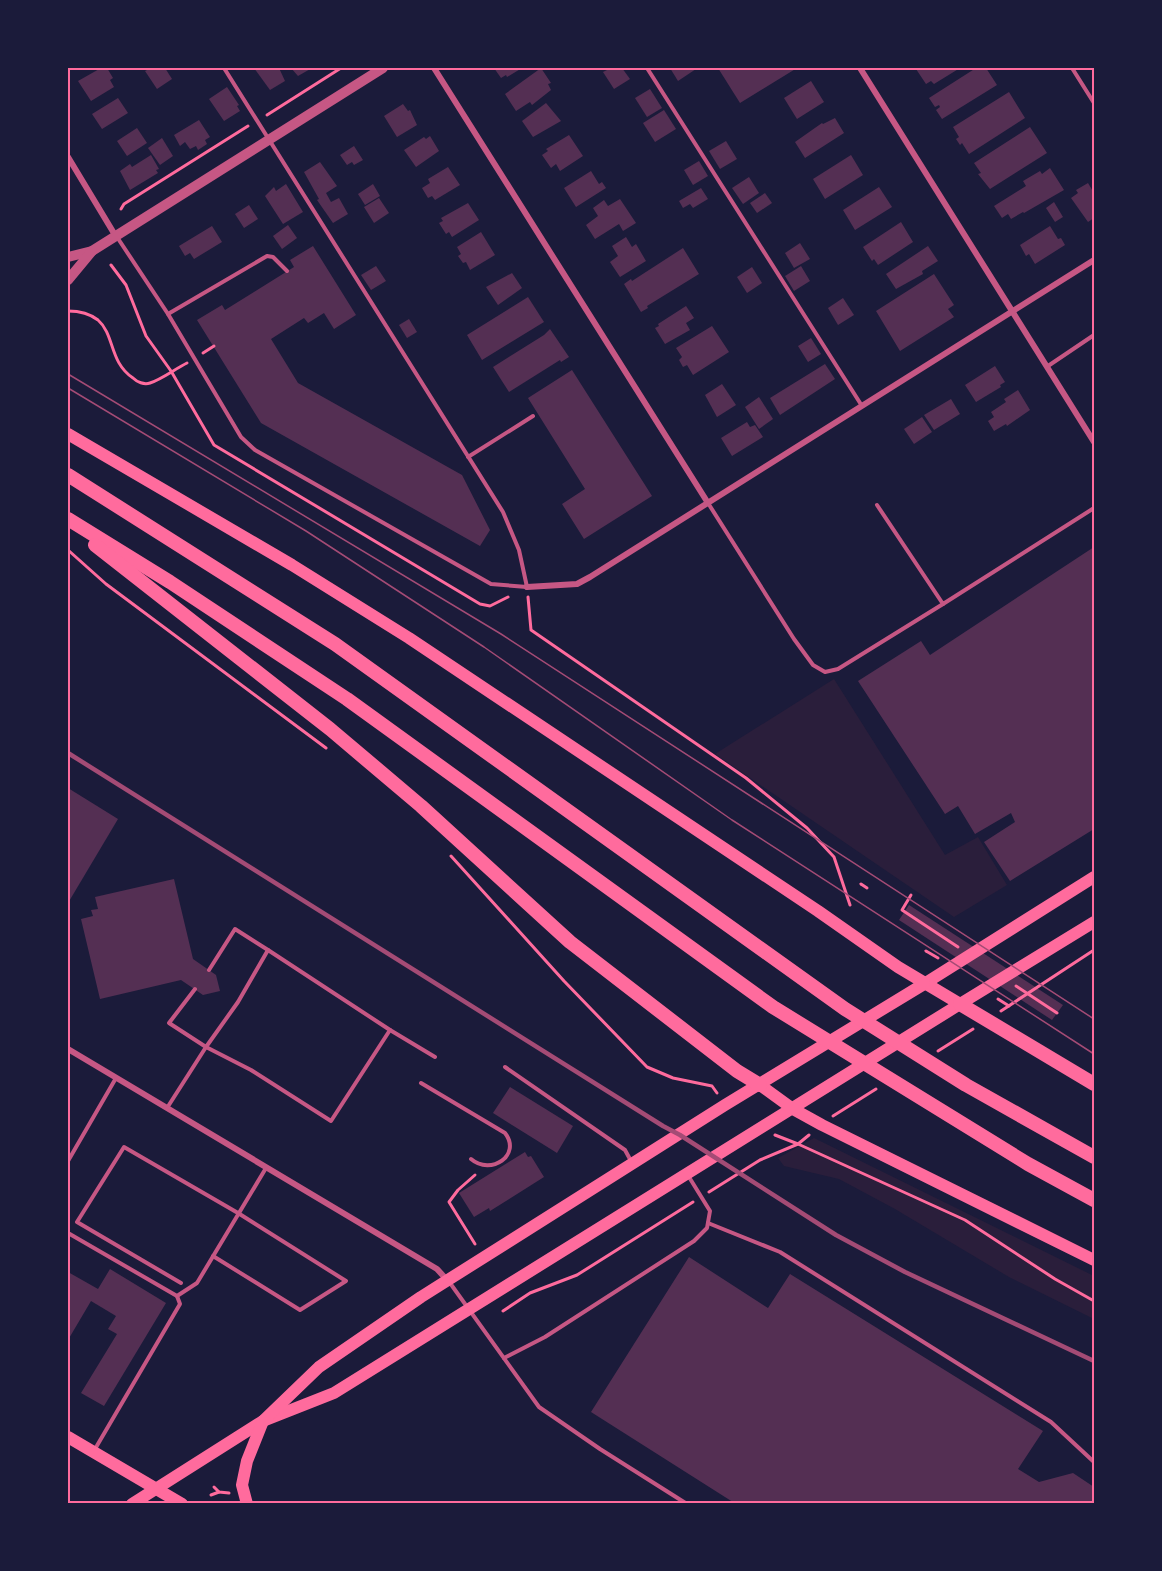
<svg xmlns="http://www.w3.org/2000/svg" width="1162" height="1571" font-family="'Varela Round',sans-serif">
<style>
.green{fill:#2a1e3b}
.building{fill:#542f53}
.lines{fill:none;stroke-linecap:round;stroke-linejoin:round}
.path{stroke:#ff6b9d;stroke-width:3}
.service{stroke:#c65784;stroke-width:4}
.minor{stroke:#c65784;stroke-width:6}
.tertiary{stroke:#c65784;stroke-width:10}
.secondary{stroke:#ff6b9d;stroke-width:12}
.primary{stroke:#ff6b9d;stroke-width:12}
.trunk{stroke:#ff6b9d;stroke-width:14}
.tram{stroke:#a44b75;stroke-width:1.5}
.rail{stroke:#a44b75;stroke-width:4.5}
.neatline{fill:none;stroke:#ff6b9d;stroke-width:2}
</style>
<rect width="100%" height="100%" fill="#1b1b3a"/>
<g class="green">
<polygon points="834,679 945,855 978,837 1007,885 954,917 715,754"/>
<polygon points="814,1138 1094,1276 1094,1319 1009,1277 895,1209 839,1179 784,1166 778,1158"/>
</g>
<g class="building">
<polygon points="101,68 107,68 113,78 110,80 114,87 91,101 78,81"/>
<polygon points="151,68 165,68 172,79 157,89 145,71"/>
<polygon points="254,68 279,68 285,81 270,90"/>
<polygon points="291,68 312,68 298,76"/>
<polygon points="494,68 522,68 507,77 506,75 501,78"/>
<polygon points="541,68 551,83 548,84 551,90 532,105 530,102 516,111 505,94"/>
<polygon points="611,68 622,68 630,79 614,89 603,72"/>
<polygon points="670,68 695,68 696,69 678,81"/>
<polygon points="718,68 797,68 740,103"/>
<polygon points="918,68 960,68 934,84 931,81 926,84 916,69"/>
<polygon points="976,68 986,68 997,85 942,119 936,110 940,107 939,105 935,107 929,98"/>
<polygon points="811,81 824,102 797,119 784,98"/>
<polygon points="227,87 239,105 237,106 240,111 224,121 209,99"/>
<polygon points="650,89 662,108 647,117 635,98"/>
<polygon points="1009,92 1025,118 969,154 962,143 960,145 956,139 959,137 953,127"/>
<polygon points="118,98 128,113 102,129 92,114"/>
<polygon points="546,103 561,121 533,137 522,121"/>
<polygon points="403,104 408,111 410,110 417,125 397,137 384,116"/>
<polygon points="664,110 676,129 655,142 643,123"/>
<polygon points="835,118 844,133 805,158 795,142 822,123 823,124"/>
<polygon points="199,120 210,137 205,140 207,144 198,150 196,146 190,149 185,142 180,146 174,135"/>
<polygon points="1030,127 1047,153 990,189 978,174 981,173 974,163"/>
<polygon points="137,128 147,143 127,156 117,141"/>
<polygon points="569,135 583,156 560,171 556,164 551,168 542,155 548,151 546,149"/>
<polygon points="430,136 439,151 416,167 404,150 424,137 426,139"/>
<polygon points="162,138 173,156 160,165 148,148"/>
<polygon points="726,141 737,159 720,169 709,151"/>
<polygon points="354,146 363,160 354,165 352,162 347,165 340,155"/>
<polygon points="151,155 159,169 156,170 158,173 130,190 120,171 130,164 132,167"/>
<polygon points="851,155 863,175 825,199 813,179"/>
<polygon points="699,161 708,176 693,185 684,170"/>
<polygon points="320,162 337,186 326,193 331,202 339,198 348,214 333,223 317,200 319,199 304,172"/>
<polygon points="448,167 460,185 435,200 432,196 428,198 422,188 430,183 428,179"/>
<polygon points="1050,168 1064,190 1024,213 1023,212 1011,219 1008,214 1002,218 994,206 1026,186 1023,181 1040,171 1042,174"/>
<polygon points="591,171 599,184 602,182 606,188 576,207 564,188"/>
<polygon points="749,177 759,193 743,204 732,188"/>
<polygon points="1088,183 1094,193 1094,218 1088,222 1071,198 1078,193 1076,190"/>
<polygon points="286,184 303,212 283,224 265,196 274,187 276,191"/>
<polygon points="373,184 380,196 365,205 358,194"/>
<polygon points="879,187 892,207 855,230 843,210"/>
<polygon points="701,188 708,199 693,208 690,204 683,208 679,201"/>
<polygon points="765,193 772,203 757,213 750,203"/>
<polygon points="379,198 389,213 374,223 364,207"/>
<polygon points="620,199 636,223 623,231 619,224 595,239 586,225 598,216 593,208 604,200 608,206"/>
<polygon points="1054,202 1063,217 1055,222 1046,208"/>
<polygon points="468,203 479,220 452,237 449,232 446,234 439,223 443,221 441,218"/>
<polygon points="249,205 258,219 244,228 235,214"/>
<polygon points="901,222 913,242 878,265 874,259 872,261 863,247"/>
<polygon points="288,225 297,238 282,249 273,236"/>
<polygon points="212,226 222,242 194,259 190,253 185,256 179,246"/>
<polygon points="1050,226 1058,239 1061,238 1065,245 1035,264 1029,254 1026,256 1020,245"/>
<polygon points="481,232 495,255 470,270 466,262 463,263 458,256 461,254 457,247"/>
<polygon points="626,237 632,247 636,244 646,261 620,277 610,262 618,256 612,246"/>
<polygon points="800,243 810,259 794,268 785,253"/>
<polygon points="313,246 356,315 334,329 324,313 308,323 304,318 271,339 298,383 462,475 490,530 480,546 261,423 197,320 222,305 225,310 294,267 290,260"/>
<polygon points="928,246 938,261 922,271 923,274 896,289 886,274"/>
<polygon points="683,248 699,274 647,306 648,308 641,312 624,284 631,279 632,281"/>
<polygon points="376,266 386,281 371,290 361,275"/>
<polygon points="801,266 810,281 794,291 785,276"/>
<polygon points="752,267 762,283 747,293 737,277"/>
<polygon points="512,273 522,288 498,305 486,287"/>
<polygon points="934,274 954,305 948,309 954,317 900,351 876,311"/>
<polygon points="528,297 544,322 482,360 467,335"/>
<polygon points="843,298 854,315 838,325 828,308"/>
<polygon points="686,306 694,318 686,323 690,330 665,344 655,328 659,326 658,324"/>
<polygon points="409,319 417,332 407,338 399,325"/>
<polygon points="712,326 729,352 693,375 687,365 683,367 679,360 682,357 676,348"/>
<polygon points="550,329 569,357 561,362 560,360 509,392 493,367 544,335"/>
<polygon points="811,338 821,354 808,362 798,346"/>
<polygon points="825,364 835,379 780,415 770,398"/>
<polygon points="995,366 1005,382 1000,385 1001,387 976,402 965,385"/>
<polygon points="572,370 652,496 584,539 562,504 585,489 528,398"/>
<polygon points="722,384 736,405 717,417 705,395"/>
<polygon points="1018,390 1030,410 1007,426 1006,424 994,431 988,421 994,417 991,412 1006,402 1004,399"/>
<polygon points="759,397 773,419 759,429 745,407"/>
<polygon points="951,399 960,414 934,430 924,415"/>
<polygon points="922,417 932,432 914,444 904,429"/>
<polygon points="747,422 750,427 755,425 763,437 732,456 721,438"/>
<polygon points="1094,547 1094,829 1010,881 984,842 1015,822 1011,813 975,834 958,806 945,814 858,681 921,641 930,655"/>
<polygon points="68,788 118,819 68,903"/>
<polygon points="174,879 193,959 216,975 220,991 203,995 181,980 100,999 81,919 93,916 91,910 98,909 95,897"/>
<polygon points="909,905 1063,1005 1052,1020 899,920"/>
<polygon points="510,1087 573,1126 557,1153 493,1113"/>
<polygon points="525,1152 528,1157 531,1156 544,1177 490,1211 489,1208 474,1217 459,1193"/>
<polygon points="689,1257 768,1308 790,1274 1043,1431 1018,1469 1039,1482 1073,1473 1094,1487 1094,1504 736,1504 591,1412"/>
<polygon points="110,1269 166,1303 104,1406 81,1393 117,1334 108,1329 116,1316 91,1301 68,1340 68,1272 98,1289"/>
</g>
<g class="lines">
<g class="path">
<polyline points="267,115 341,68"/>
<polyline points="121,209 124,204 248,126"/>
<polyline points="111,265 126,285 146,336 171,371 214,445 480,604 490,606 508,597"/>
<path d="M 68,311 C 78,311 89,313 98,320 C 115,335 109,362 133,378 C 137,382 144,385 150,383 C 162,379 175,369 187,363"/>
<polyline points="203,353 214,346"/>
<polyline points="68,550 106,584 326,748"/>
<polyline points="528,597 531,630 746,778 807,828 834,857 850,905"/>
<polyline points="451,856 564,981 647,1067 673,1078 712,1086 717,1093"/>
<polyline points="861,884 867,888"/>
<polyline points="911,895 902,910 958,947"/>
<polyline points="926,951 938,958"/>
<polyline points="1016,986 1057,1013"/>
<polyline points="998,999 1009,1006"/>
<polyline points="1001,1011 1094,950"/>
<polyline points="938,1051 973,1029"/>
<polyline points="833,1116 876,1089"/>
<polyline points="775,1135 798,1144 965,1220 1055,1279 1094,1301"/>
<polyline points="475,1175 458,1190 449,1202 475,1244"/>
<polyline points="709,1192 760,1160 798,1144 809,1135"/>
<polyline points="503,1311 530,1293 577,1275 693,1202"/>
<polyline points="214,1487 219,1492 229,1493"/>
<polyline points="211,1495 219,1492"/>
</g>
<g class="service">
<polyline points="647,68 862,406"/>
<polyline points="1072,68 1094,103"/>
<polyline points="117,237 168,314 241,437 255,450 491,584 527,587 519,550 503,512 224,68"/>
<polyline points="168,314 267,256 273,257 287,271"/>
<polyline points="1048,366 1094,335"/>
<polyline points="468,457 533,416"/>
<polyline points="708,503 794,639 813,665 825,672 838,669 943,604"/>
<polyline points="877,505 943,604 1094,508"/>
<polyline points="209,970 235,929 268,950"/>
<polyline points="195,989 169,1023 206,1047 238,1002 268,950 390,1030"/>
<polyline points="505,1067 625,1150 631,1161"/>
<path d="M 421,1083 L 505,1133 C 522,1155 491,1176 471,1159"/>
<polyline points="167,1108 206,1047 251,1070 331,1121 390,1030 435,1057"/>
<polyline points="68,1161 116,1078"/>
<polyline points="708,1223 780,1252 1051,1422 1094,1462"/>
<polyline points="68,1233 177,1296 197,1283 266,1168"/>
<polyline points="181,1283 77,1222 124,1147 238,1213 346,1281 300,1310 213,1256"/>
<polyline points="450,1283 539,1407 600,1449 687,1504"/>
<polyline points="504,1358 545,1337 694,1241 707,1228 710,1211 689,1177"/>
<polyline points="95,1449 180,1304 177,1296"/>
</g>
<g class="minor">
<polyline points="434,68 708,503"/>
<polyline points="860,68 1094,442"/>
<polyline points="68,157 115,235"/>
<polyline points="527,587 577,584 590,577 1094,260"/>
<polyline points="68,1049 437,1269 447,1280"/>
</g>
<g class="tertiary">
<polyline points="68,257 92,251 383,68"/>
<polyline points="68,280 92,251"/>
</g>
<g class="secondary">
<polyline points="924,984 1094,877"/>
<polyline points="960,1004 1094,922"/>
<polyline points="68,1437 182,1504"/>
</g>
<g class="primary">
<polyline points="68,434 292,565 409,638 818,911 898,967 960,1004 334,1393 263,1421 132,1504"/>
<polyline points="760,1085 793,1109 822,1125 1094,1260"/>
<polyline points="247,1504 242,1485 247,1461 263,1421 319,1367 421,1297 725,1105 924,984"/>
</g>
<g class="trunk">
<polyline points="68,475 335,644 845,1009 966,1085 1094,1157"/>
<polyline points="68,519 170,582 347,699 773,1007 1028,1164 1094,1200"/>
<polyline points="95,545 330,729 421,806 570,942 737,1071 760,1085"/>
<polyline points="960,1004 1094,1084"/>
</g>
<g class="tram">
<polyline points="68,374 501,634 1094,1019"/>
<polyline points="68,388 306,531 484,647 732,820 1094,1054"/>
</g>
<polyline class="rail" points="68,753 663,1126 680,1135 836,1235 905,1272 1094,1361"/>
</g>
<rect width="1162" height="1571" fill="none" stroke="#1b1b3a" stroke-width="138"/>
<rect x="69" y="69" width="1024" height="1433" class="neatline"/>
</svg>
